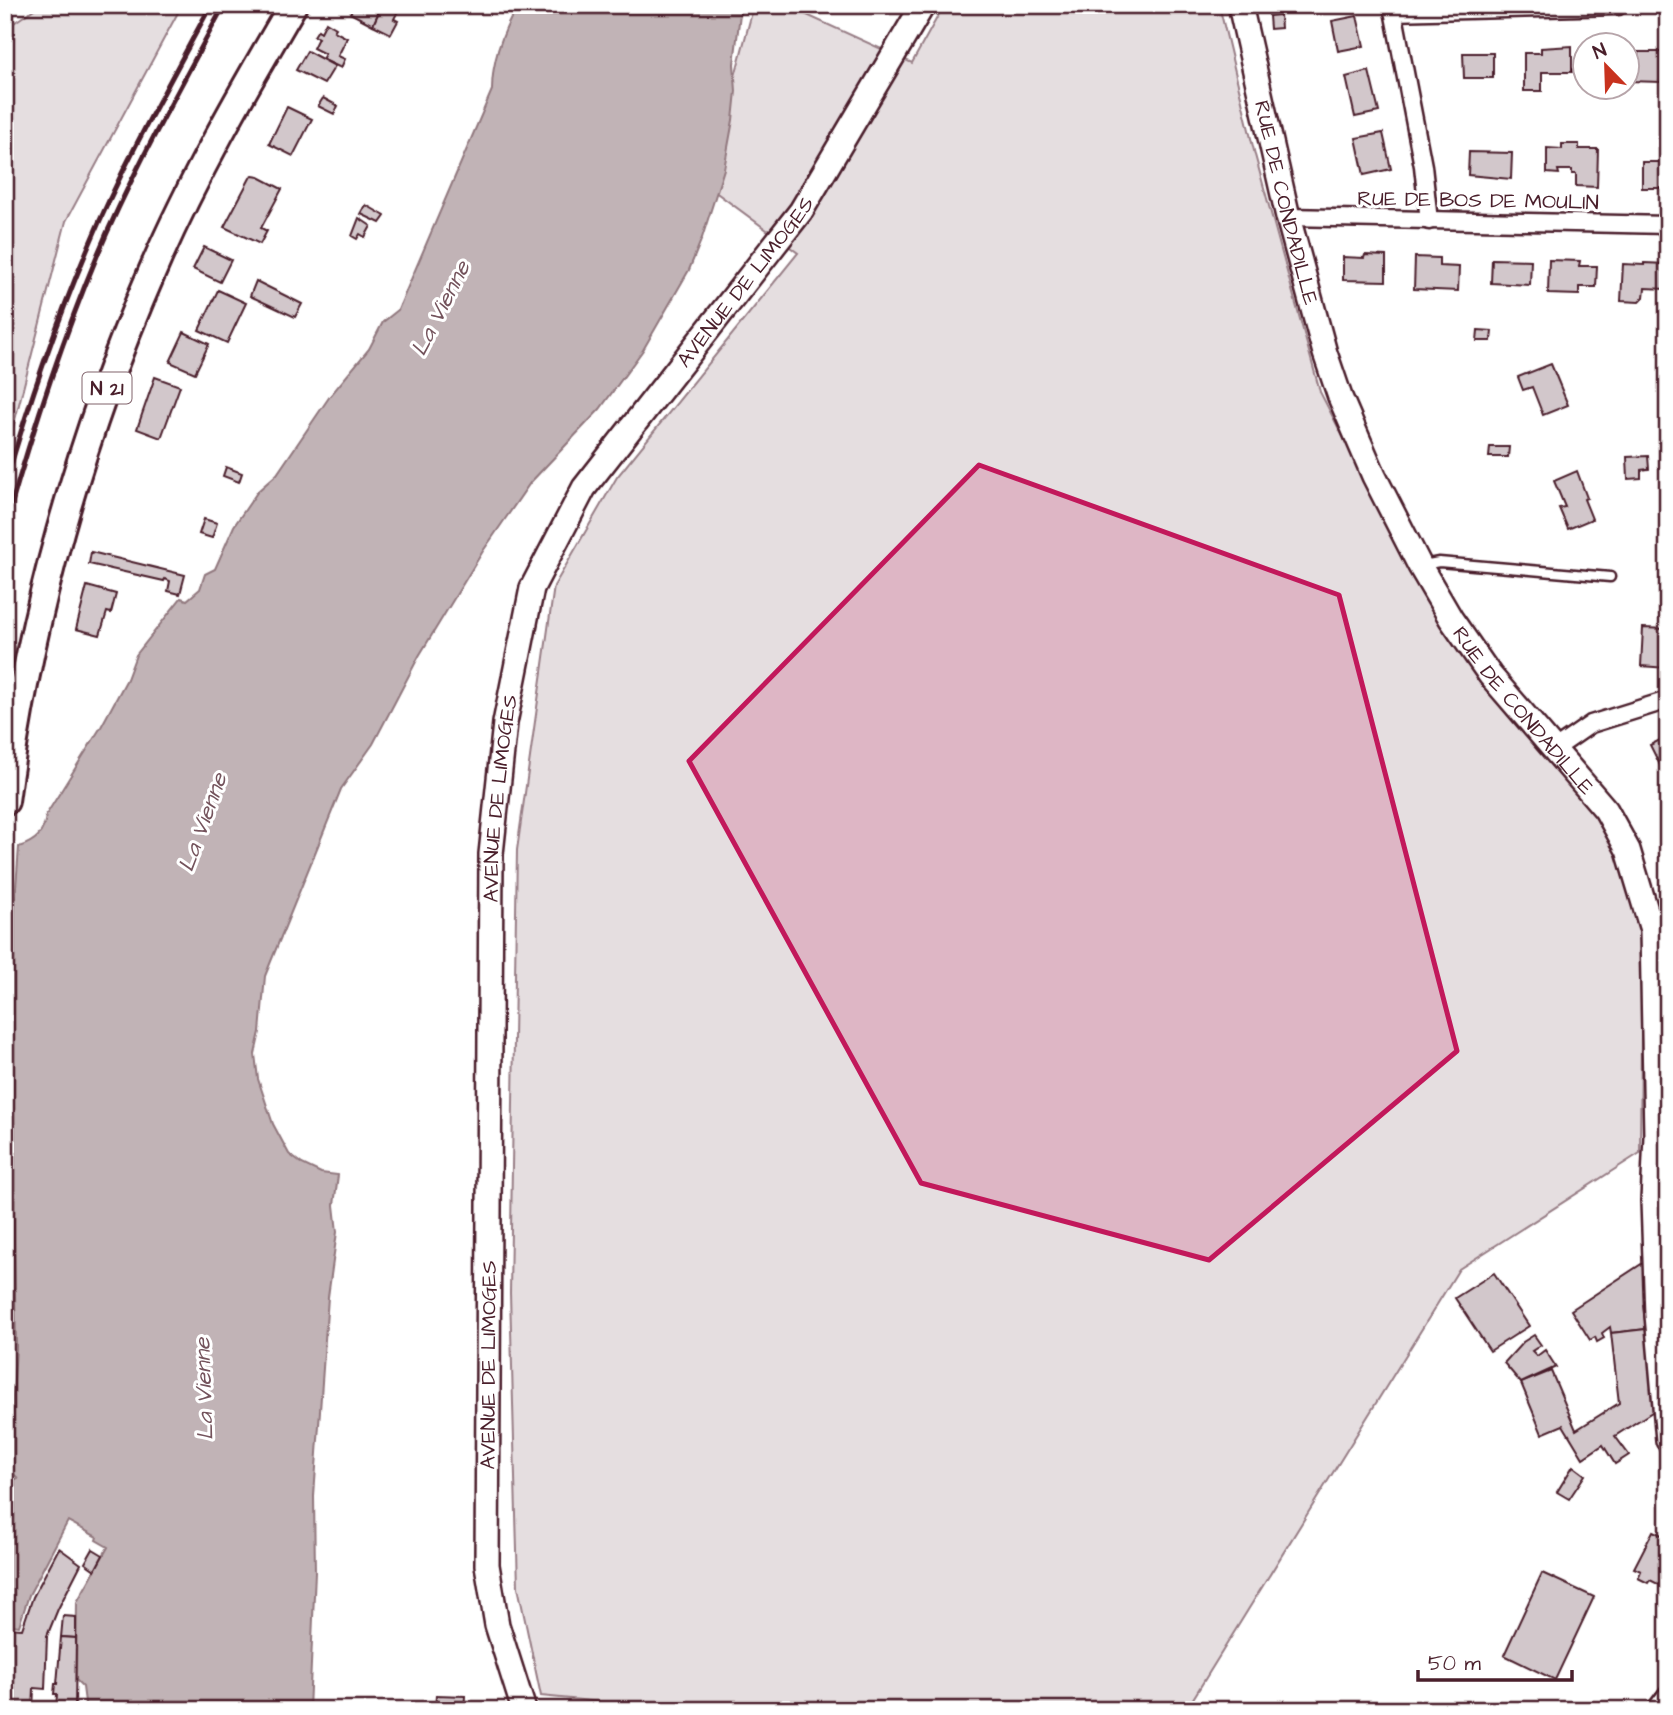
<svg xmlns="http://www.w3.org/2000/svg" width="1673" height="1715" font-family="'Architects Daughter',sans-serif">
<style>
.green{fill:#e5dee0;stroke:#987e86;stroke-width:2}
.water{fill:#c1b3b6;stroke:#91787e;stroke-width:2}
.building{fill:#d2c7cb;stroke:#4a1f2b;stroke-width:2}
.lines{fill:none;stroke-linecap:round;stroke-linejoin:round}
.lane-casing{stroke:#4a1f2b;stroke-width:13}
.street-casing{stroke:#4a1f2b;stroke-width:21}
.secondary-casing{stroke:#4a1f2b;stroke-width:28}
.primary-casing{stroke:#4a1f2b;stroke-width:32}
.lane{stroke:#fff;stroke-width:8}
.street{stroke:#fff;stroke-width:16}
.secondary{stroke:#fff;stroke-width:23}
.primary{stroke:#fff;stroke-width:26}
.rail{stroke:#4a1f2b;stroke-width:5}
.marked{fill:#c2185b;fill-opacity:0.2;stroke:#c2185b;stroke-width:5;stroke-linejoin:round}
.labels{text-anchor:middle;stroke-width:6;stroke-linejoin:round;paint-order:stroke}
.shield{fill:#fff;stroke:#80626b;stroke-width:2}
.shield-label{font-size:19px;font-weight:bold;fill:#4a1f2b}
.street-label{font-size:21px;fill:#4a1f2b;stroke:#fff}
.water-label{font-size:23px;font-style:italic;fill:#74535c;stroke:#fff}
</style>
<rect width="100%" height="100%" fill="#fff"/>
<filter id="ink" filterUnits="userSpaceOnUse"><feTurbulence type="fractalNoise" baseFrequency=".0143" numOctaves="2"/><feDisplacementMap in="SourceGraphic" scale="14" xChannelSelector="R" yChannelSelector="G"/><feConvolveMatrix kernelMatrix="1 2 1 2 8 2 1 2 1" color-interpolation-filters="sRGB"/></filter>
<g filter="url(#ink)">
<g class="green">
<polygon points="40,5 182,5 66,221 5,459 5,29"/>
<polygon points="754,5 785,5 912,63 944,5 1219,5 1255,155 1320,392 1416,579 1600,820 1624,863 1642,921 1640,1153 1459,1269 1186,1710 682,1710 541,1696 518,1587 510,1293 517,850 554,586 617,477 798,253 706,185"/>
</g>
<path class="water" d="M 518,5 L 741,5 L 734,64 L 736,91 L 733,120 L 724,169 L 702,238 L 689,270 L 643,350 L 600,409 L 530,483 L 483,551 L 419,656 L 373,744 L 341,789 L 265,976 L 260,1032 L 255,1054 L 258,1079 L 273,1124 L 289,1154 L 302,1164 L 321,1173 L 338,1175 L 334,1205 L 337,1232 L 328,1297 L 314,1496 L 315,1572 L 309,1710 L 86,1710 L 83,1687 L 76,1680 L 77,1602 L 108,1547 L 96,1540 L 97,1537 L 68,1521 L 29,1595 L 19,1626 L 5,1624 L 5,1540 L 9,1482 L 18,1478 L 5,1467 L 5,1454 L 11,1429 L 16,1347 L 9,981 L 19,847 C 36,841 44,834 46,815 L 101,727 L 127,679 L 136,655 L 181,598 L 187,600 L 200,589 L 205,574 L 215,569 L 234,526 L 258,491 L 277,474 L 330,396 L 369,349 L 383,322 L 398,310 L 492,90 C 492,59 503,31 518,5 Z"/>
<g class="building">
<polygon points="354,5 382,5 373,25 350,13"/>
<polygon points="382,5 388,5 398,11 394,19 398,21 391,34 373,25"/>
<polygon points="1280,15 1281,28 1270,29 1269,16"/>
<polygon points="1357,16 1364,46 1338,51 1332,21"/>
<polygon points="326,22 336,28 334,31 347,38 338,56 345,59 341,68 322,59 325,54 313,48 318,38 314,36 318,30 321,32"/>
<polygon points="1572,46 1572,72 1542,72 1542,91 1524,91 1524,53 1541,53 1541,48"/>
<polygon points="307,51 335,66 324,84 296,70"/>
<polygon points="1638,52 1661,52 1661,82 1628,81 1628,61 1638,61"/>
<polygon points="1463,53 1493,53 1493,78 1464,78"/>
<polygon points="1369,71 1379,112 1355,117 1346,77"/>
<polygon points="323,98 338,106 334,114 318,106"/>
<polygon points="287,107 312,119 293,156 269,144"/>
<polygon points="1383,133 1391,169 1364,175 1356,138"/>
<polygon points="1562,144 1579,144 1579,149 1598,149 1597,187 1576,186 1576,174 1572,174 1572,170 1558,170 1559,174 1547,173 1547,148 1562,149"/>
<polygon points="1469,152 1512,153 1511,179 1468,175"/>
<rect x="1642" y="162" width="26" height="26"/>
<polygon points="253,176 259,177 282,189 261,228 267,231 260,244 224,227 250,178"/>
<polygon points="366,205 385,216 380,223 361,214"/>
<polygon points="359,218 371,226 365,237 360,234 357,239 352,236"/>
<polygon points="204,247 231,260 220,282 193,269"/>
<polygon points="1365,255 1386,256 1386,281 1343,280 1343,257 1364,258"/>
<polygon points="1415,257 1439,258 1439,266 1459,267 1458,291 1414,289"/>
<polygon points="1492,259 1531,260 1530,285 1491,283"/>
<polygon points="1549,260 1580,261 1579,266 1597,266 1596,287 1579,287 1579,295 1548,294"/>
<polygon points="1644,263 1667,264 1666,289 1645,288 1644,297 1639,302 1621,301 1623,264 1644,265"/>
<polygon points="256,281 302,304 295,317 250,296"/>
<polygon points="218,290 246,303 227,343 199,330"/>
<polygon points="1478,330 1492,331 1491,341 1477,341"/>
<polygon points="184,332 209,344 195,373 170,362"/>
<polygon points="1551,364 1568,405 1543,415 1532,387 1523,390 1518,377"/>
<polygon points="155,377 180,386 161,438 137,429"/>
<polygon points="1490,447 1509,447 1508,457 1489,457"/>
<polygon points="1648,456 1649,469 1641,470 1641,478 1628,479 1627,457"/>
<polygon points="226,467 242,473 239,482 223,476"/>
<polygon points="1577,471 1587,498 1584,499 1592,519 1568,529 1559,508 1565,507 1554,481"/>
<polygon points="204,519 217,523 212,538 199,534"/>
<polygon points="91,552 185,575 180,594 168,591 170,581 165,579 164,581 89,564"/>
<polygon points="87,586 116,594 111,613 107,612 100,635 76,629"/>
<polygon points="1643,628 1668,629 1667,668 1641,666"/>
<polygon points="1668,736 1668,781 1650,745"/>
<polygon points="1646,1261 1650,1300 1643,1305 1646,1329 1611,1333 1610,1327 1602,1333 1604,1338 1597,1342 1595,1337 1590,1340 1571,1310"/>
<polygon points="1494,1273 1529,1326 1490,1351 1455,1298"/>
<polygon points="1646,1329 1655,1410 1615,1436 1629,1455 1615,1464 1603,1445 1583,1458 1563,1425 1542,1434 1521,1383 1551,1371 1576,1430 1619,1403 1611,1333"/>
<polygon points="1534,1335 1541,1345 1532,1351 1537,1356 1545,1350 1556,1367 1521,1383 1504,1363 1523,1342"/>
<polygon points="1573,1466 1585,1475 1569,1499 1557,1492"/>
<polygon points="1653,1531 1668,1538 1668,1545 1662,1557 1668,1560 1668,1589 1650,1580 1648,1583 1638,1578 1641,1571 1634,1568"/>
<polygon points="59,1548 81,1564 58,1609 47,1636 45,1689 34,1688 33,1710 5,1710 5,1628 22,1629 33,1597"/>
<polygon points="93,1549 103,1555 95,1570 85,1563"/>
<polygon points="1542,1573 1594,1597 1555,1680 1504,1655"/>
<polygon points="63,1616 76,1617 76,1638 61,1637"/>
<polygon points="61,1637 76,1638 75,1710 56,1710 57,1694 54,1694 55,1684 57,1684"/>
<polygon points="436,1695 465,1696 464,1710 435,1710"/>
</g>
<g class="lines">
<defs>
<polyline id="lane" points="1423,565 1439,562 1610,577"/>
<g id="street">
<polyline points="1392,5 1423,166 1429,221"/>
<polyline points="1393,12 1618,6"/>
<polyline points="1288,217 1668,225"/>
<polyline points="1555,749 1591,724 1668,700"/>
<polyline points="1655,1710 1668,1693"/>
</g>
<g id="secondary">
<path id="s1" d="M 1240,5 L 1288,217 L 1325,353 L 1340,397 L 1374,476 L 1420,566 L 1451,619 L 1490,675 L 1606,810 L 1628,850 L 1652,930 L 1656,1136 L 1653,1201 L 1657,1315 L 1668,1440"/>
<path id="s2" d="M 524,1710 L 497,1625 L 487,1565 L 491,854 L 505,723 L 532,588 L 584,488 L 801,211 L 923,5"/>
</g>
<path id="primary" d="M 5,801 C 29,620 79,439 152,272 C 192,179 242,92 293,5"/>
</defs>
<use href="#lane" class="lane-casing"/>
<use href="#street" class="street-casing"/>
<use href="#secondary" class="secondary-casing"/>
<use href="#primary" class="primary-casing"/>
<use href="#lane" class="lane"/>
<use href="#street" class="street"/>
<use href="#secondary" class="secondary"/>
<use href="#primary" class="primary"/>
<g class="rail">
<path d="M 5,485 C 28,405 55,326 88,248 C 123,164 168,85 211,5"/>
<path d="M 5,527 C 31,435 60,345 97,256 C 133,170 180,88 224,5"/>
</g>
</g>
</g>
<path class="marked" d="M 979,465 L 1339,595 L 1457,1051 L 1209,1260 L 921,1183 L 689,761 Z"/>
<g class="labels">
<rect class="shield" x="82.5" y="372.5" width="49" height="31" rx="5"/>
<g class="shield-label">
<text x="107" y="395">N 21</text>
</g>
<g class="street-label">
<text transform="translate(1478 200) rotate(1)" y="7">RUE DE BOS DE MOULIN</text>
<text dy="7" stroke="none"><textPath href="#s1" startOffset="203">RUE DE CONDADILLE</textPath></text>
<text dy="7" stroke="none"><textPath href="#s2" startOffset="1505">AVENUE DE LIMOGES</textPath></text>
<text dy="7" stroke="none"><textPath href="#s1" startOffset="770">RUE DE CONDADILLE</textPath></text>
<text dy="7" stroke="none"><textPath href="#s2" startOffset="917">AVENUE DE LIMOGES</textPath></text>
<text dy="7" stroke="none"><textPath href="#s2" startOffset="350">AVENUE DE LIMOGES</textPath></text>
</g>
<g class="water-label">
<text transform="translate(440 308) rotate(-63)" y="8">La Vienne</text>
<text transform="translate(202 822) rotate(-70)" y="8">La Vienne</text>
<text transform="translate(203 1389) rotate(-92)" y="8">La Vienne</text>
</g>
</g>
<rect width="1673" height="1715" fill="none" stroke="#fff" stroke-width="28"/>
<rect x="14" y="14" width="1645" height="1687" fill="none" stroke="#4a1f2b" stroke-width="2.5" filter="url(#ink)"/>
<g transform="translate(1606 66) rotate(337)"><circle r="33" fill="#ffffff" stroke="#b7a5aa" stroke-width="2"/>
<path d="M0-5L12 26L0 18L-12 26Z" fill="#c8321e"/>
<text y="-10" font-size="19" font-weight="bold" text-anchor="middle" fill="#4a1f2b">N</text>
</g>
<path d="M1418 1670v10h154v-10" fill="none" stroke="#4a1f2b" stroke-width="3.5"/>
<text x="1428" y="1670" font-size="21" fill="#4a1f2b" stroke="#ffffff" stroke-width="5" paint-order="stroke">50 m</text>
</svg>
